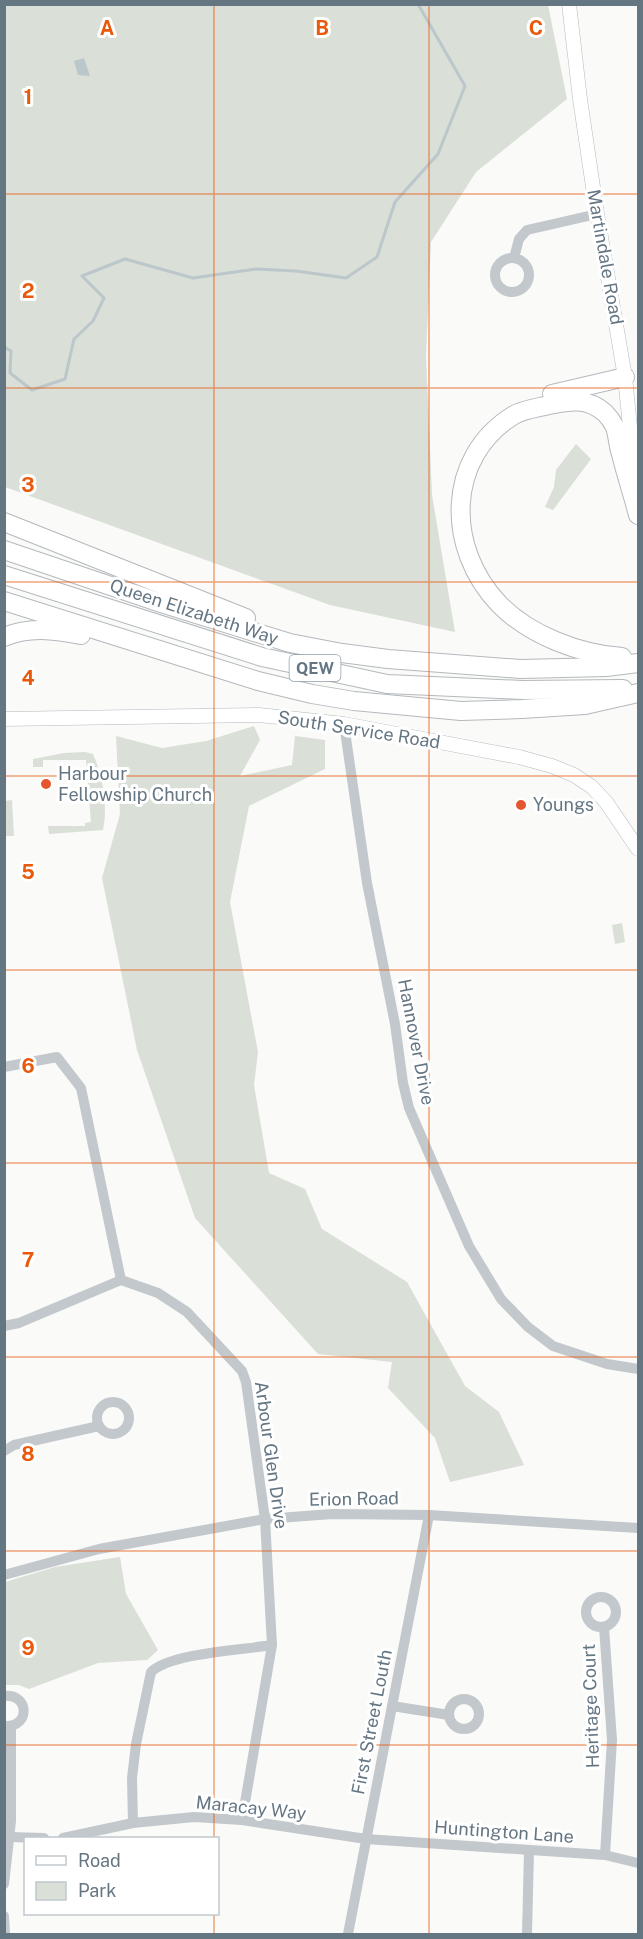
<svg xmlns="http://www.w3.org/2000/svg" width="643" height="1939" font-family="'Public Sans',sans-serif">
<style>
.green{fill:#dadfd7}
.water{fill:#bbc7cb}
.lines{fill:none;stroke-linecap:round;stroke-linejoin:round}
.stream{stroke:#bbc7cb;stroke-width:3}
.secondary-casing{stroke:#b3babf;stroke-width:15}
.motorway-casing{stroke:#b4b9bd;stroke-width:20}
.minor{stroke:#c3c8cc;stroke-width:10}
.secondary{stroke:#fff;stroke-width:14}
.motorway{stroke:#fff;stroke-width:18}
.grid{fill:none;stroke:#e8590c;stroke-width:1.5;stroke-opacity:0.55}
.poi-dot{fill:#e4572e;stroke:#fff;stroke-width:2}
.labels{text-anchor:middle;stroke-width:6;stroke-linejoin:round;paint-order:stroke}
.shield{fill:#fff;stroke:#939fa8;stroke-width:1.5}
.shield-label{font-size:16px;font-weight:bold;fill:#657683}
.street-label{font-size:18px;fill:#657683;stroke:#fff}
.poi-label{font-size:18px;fill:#657683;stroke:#fff;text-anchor:start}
.grid-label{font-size:20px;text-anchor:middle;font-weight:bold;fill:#e8590c;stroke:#fff;stroke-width:6;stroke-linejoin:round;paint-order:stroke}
</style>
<rect width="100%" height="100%" fill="#fafaf8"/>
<g class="green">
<polygon points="4,5 548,5 567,99 476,172 431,242 426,356 432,495 455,632 330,605 5,487"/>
<polygon points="576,444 591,459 553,510 545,507 554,487 556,470"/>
<polygon points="254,726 260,740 240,776 292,765 295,736 325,740 325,769 249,806 230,902 258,1052 254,1085 269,1173 305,1189 322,1229 407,1282 465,1386 499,1412 524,1465 450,1482 435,1438 388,1388 392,1362 318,1354 195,1218 137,1050 102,878 120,814 116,736 162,748 206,741"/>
<path d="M 85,752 L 93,754 C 103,776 108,807 103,830 L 49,834 L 48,826 L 85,826 L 85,823 L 91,822 L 86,760 L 43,760 L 43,767 L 33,767 L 33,759 L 64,753 Z"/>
<polygon points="12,800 14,836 5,836 5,801"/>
<polygon points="622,923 625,942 615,944 612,925"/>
<polygon points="120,1557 126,1594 158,1650 147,1660 98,1663 29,1689 19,1685 5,1685 5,1582 55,1567"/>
</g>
<polygon class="water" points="84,58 90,76 78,75 74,61"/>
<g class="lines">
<polyline class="stream" points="4,347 11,351 10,373 32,390 65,379 74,339 93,321 104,298 82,276 125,259 193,278 256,269 296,271 346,278 377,257 395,202 438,154 465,86 418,4"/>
<defs>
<g id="secondary">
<polyline points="569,4 580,99 597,214 625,377 636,487"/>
<polyline points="4,719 259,715 344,724 519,757 552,766 574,775 592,787 606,802 638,849"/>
</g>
<g id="motorway">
<polyline points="552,394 625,377"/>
<polyline points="4,522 246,618"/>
<polyline points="4,550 164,604 290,643 342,653 388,659 521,669 606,667 638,663"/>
<polyline points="4,575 262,657 387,684 523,690 623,689"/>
<polyline points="4,601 258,681 312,694 354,701 461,711 522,709 585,705 638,693"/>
<path d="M 4,637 C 30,626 54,630 81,635"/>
<path d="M 622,657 C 579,654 529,635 499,604 C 446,549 445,457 514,415 C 525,409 537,408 549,405 C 569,401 587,397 605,413 C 608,416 613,423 615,427 C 618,436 618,446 621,454 C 626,475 633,495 638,515"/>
</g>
</defs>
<use href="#secondary" class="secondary-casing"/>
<use href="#motorway" class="motorway-casing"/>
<g class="minor">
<polyline points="514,258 519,239 527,230 597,214"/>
<circle cx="512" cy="275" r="17"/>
<polyline points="344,724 367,883 395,1024 403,1083 409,1108 469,1246 501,1299 528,1327 553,1346 607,1364 638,1369"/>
<polyline points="4,1067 57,1057 81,1088 121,1280"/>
<polyline points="4,1326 19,1323 121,1280 158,1293 187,1312 242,1371 246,1382 265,1519 272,1645 242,1820"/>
<circle cx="113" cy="1418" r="16"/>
<polyline points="4,1451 14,1445 99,1426"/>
<polyline points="4,1575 99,1549 265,1519 332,1514 429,1515 638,1528"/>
<circle cx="601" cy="1612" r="15"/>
<polyline points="604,1627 612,1740 605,1855"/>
<path d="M 4,1696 C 30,1693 30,1728 5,1726"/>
<circle cx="464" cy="1714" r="15"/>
<polyline points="392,1706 449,1715"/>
<path d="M 133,1823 L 132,1778 L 136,1744 L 151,1672 C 171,1653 242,1650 272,1645"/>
<polyline points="10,1837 44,1838"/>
<polyline points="63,1838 133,1823 194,1817 242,1820 366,1839 605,1855 638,1863"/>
<polyline points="4,1884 11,1821 11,1726"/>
<polyline points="4,1916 5,1934"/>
<polyline points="348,1934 429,1515"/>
<polyline points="527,1934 529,1851"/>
</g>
<use href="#secondary" class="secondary"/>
<use href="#motorway" class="motorway"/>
</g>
<path class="grid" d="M 214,4 L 214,1838M 429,4 L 429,1934M 4,194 L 638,194M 4,388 L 638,388M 4,582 L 638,582M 4,776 L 638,776M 4,970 L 638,970M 4,1163 L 638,1163M 4,1357 L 638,1357M 4,1551 L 638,1551M 4,1745 L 638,1745M 214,1914 L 214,1934"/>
<g class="poi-dot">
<circle cx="46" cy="784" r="6"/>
<circle cx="521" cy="805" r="6"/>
</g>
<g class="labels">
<rect class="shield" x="289.5" y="655" width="51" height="26" rx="4.5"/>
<g class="shield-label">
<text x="315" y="674">QEW</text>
</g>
<g class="street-label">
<text transform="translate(605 257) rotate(80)" y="6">Martindale Road</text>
<text transform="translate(194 612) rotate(18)" y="6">Queen Elizabeth Way</text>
<text transform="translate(359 730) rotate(9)" y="6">South Service Road</text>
<text transform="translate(416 1042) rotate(79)" y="6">Hannover Drive</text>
<text transform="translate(271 1455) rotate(82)" y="6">Arbour Glen Drive</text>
<text transform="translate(354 1499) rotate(-1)" y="6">Erion Road</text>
<text transform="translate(591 1706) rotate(-92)" y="6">Heritage Court</text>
<text transform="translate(372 1722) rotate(-79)" y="6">First Street Louth</text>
<text transform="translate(251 1808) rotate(6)" y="6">Maracay Way</text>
<text transform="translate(504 1832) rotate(4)" y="6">Huntington Lane</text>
</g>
<g class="poi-label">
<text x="58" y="780">Harbour<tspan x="58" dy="21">Fellowship Church</tspan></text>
<text x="533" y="811">Youngs</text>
</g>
</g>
<g class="grid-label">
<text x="107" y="35">A</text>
<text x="322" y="35">B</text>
<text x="536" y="35">C</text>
<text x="28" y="104">1</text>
<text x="28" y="298">2</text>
<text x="28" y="492">3</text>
<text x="28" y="685">4</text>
<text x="28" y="879">5</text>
<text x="28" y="1073">6</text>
<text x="28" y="1267">7</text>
<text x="28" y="1461">8</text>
<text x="28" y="1655">9</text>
</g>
<rect width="643" height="1939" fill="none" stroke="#657683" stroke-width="12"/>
<rect x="24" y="1837" width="195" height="78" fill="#ffffff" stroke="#c1c8cd" stroke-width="1.5"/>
<rect x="36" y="1856" width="30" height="9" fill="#ffffff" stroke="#c1c8cd" stroke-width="1.5"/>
<text x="78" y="1867" font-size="18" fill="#657683">Road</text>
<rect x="36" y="1882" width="30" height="18" fill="#dadfd7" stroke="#c1c8cd" stroke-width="1.5"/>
<text x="78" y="1897" font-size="18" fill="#657683">Park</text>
</svg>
